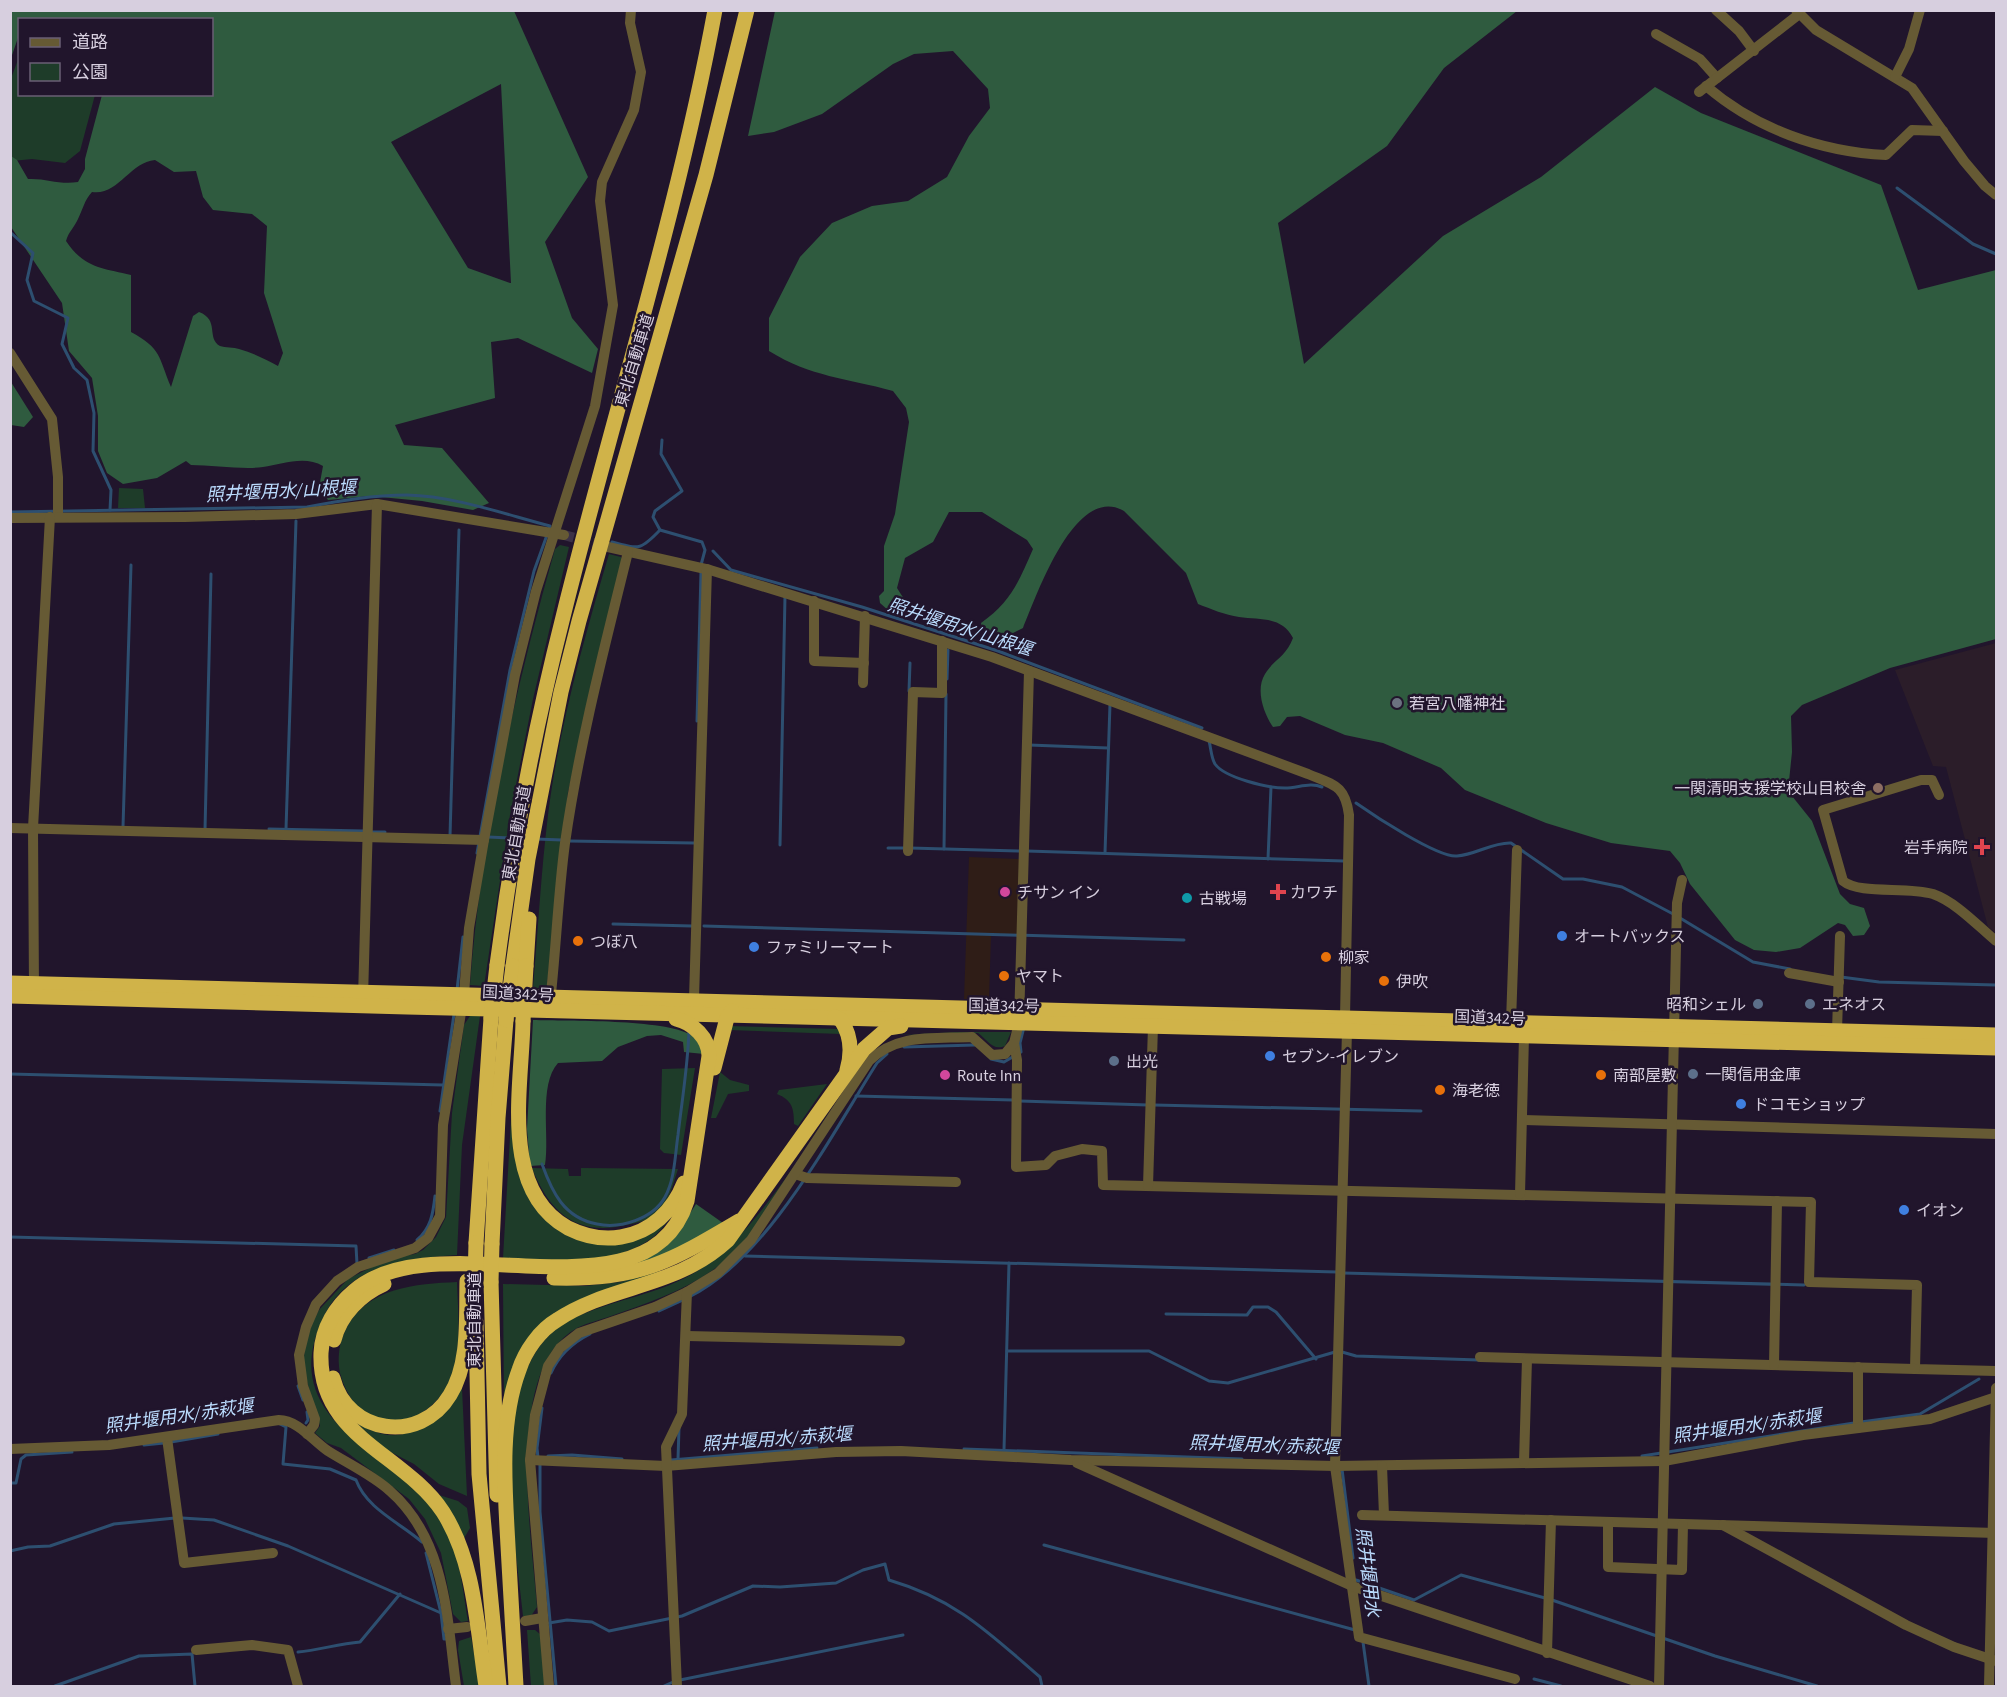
<svg xmlns="http://www.w3.org/2000/svg" width="2007" height="1697" font-family="'Source Sans 3','Noto Sans JP',sans-serif">
<style>
.commercial{fill:#2f1d17}
.medical{fill:#2b1d29}
.green{fill:#1e3c29}
.forest{fill:#2f5b3f;fill-rule:evenodd}
.lines{fill:none;stroke-linecap:round;stroke-linejoin:round}
.stream{stroke:#2d4f70;stroke-width:3}
.minor-tunnel{stroke:#3c3147;stroke-width:10;stroke-dasharray:10 5;stroke-linecap:butt}
.minor{stroke:#665a34;stroke-width:10}
.highway{stroke:#d0b349;stroke-width:15}
.highway-bridge{stroke:#d0b349;stroke-width:15}
.worship-dot{fill:#6b7280;stroke:#21152c;stroke-width:2}
.education-dot{fill:#8d6e63;stroke:#21152c;stroke-width:2}
.health-dot{fill:#e0444e;stroke:#21152c;stroke-width:2}
.hotel-dot{fill:#d1479c;stroke:#21152c;stroke-width:2}
.culture-dot{fill:#0f9aa8;stroke:#21152c;stroke-width:2}
.shop-dot{fill:#3f7fe0;stroke:#21152c;stroke-width:2}
.food-dot{fill:#e8710a;stroke:#21152c;stroke-width:2}
.service-dot{fill:#5c6f8a;stroke:#21152c;stroke-width:2}
.labels{text-anchor:middle;stroke-width:5;stroke-linejoin:round;paint-order:stroke}
.street-label{font-size:16px;fill:#d7cfdf;stroke:#21152c}
.poi-label{font-size:16px;fill:#d7cfdf;stroke:#21152c;text-anchor:start}
.water-label{font-size:18px;font-style:italic;fill:#badbfd;stroke:#21152c}
</style>
<rect width="100%" height="100%" fill="#21152c"/>
<polygon class="commercial" points="969,857 1019,859 1017,935 991,934 989,1000 964,999"/>
<polygon class="medical" points="1996,643 1996,933 1988,927 1946,767 1933,766 1895,670"/>
<g class="green">
<polygon points="19,57 20,94 95,95 80,151 65,163 32,159 12,161 10,81"/>
<polygon points="119,488 143,489 145,508 118,508"/>
<path d="M 560,545 L 569,547 L 533,699 L 510,815 L 484,986 L 470,985 C 481,837 515,691 555,549 Z"/>
<path d="M 609,554 L 621,557 L 622,560 L 568,792 L 547,985 L 544,988 L 533,988 C 538,930 541,873 548,815 C 559,727 584,639 609,554 Z"/>
<path d="M 470,1016 L 480,1016 L 462,1145 L 457,1255 C 409,1258 352,1264 326,1312 C 266,1428 406,1452 446,1529 C 460,1557 463,1591 468,1621 L 461,1622 L 453,1614 L 441,1553 L 425,1519 L 409,1499 L 341,1448 L 327,1443 L 315,1433 L 320,1426 L 303,1368 L 306,1334 L 319,1310 L 348,1279 L 390,1258 L 415,1254 L 423,1250 L 436,1237 L 446,1217 L 452,1113 L 464,1025 Z"/>
<polygon points="729,1026 839,1029 841,1034 729,1030"/>
<path d="M 959,1032 L 1011,1032 L 1005,1046 C 992,1051 988,1040 978,1033 L 898,1035 Z"/>
<path d="M 514,1067 C 515,1101 509,1190 539,1210 C 559,1224 588,1232 611,1242 L 671,1217 C 665,1224 659,1233 652,1238 C 611,1268 552,1260 503,1258 Z"/>
<polygon points="695,1068 681,1155 664,1153 660,1149 662,1069"/>
<polygon points="720,1072 730,1080 749,1085 749,1091 728,1094 716,1118 711,1118"/>
<path d="M 827,1084 L 798,1126 L 794,1124 C 794,1108 792,1100 777,1094 L 779,1090 Z"/>
<path d="M 844,1091 C 823,1124 801,1157 780,1190 C 765,1213 749,1240 728,1258 C 694,1288 653,1301 611,1316 C 600,1320 587,1323 577,1328 C 503,1368 532,1537 537,1607 L 531,1616 L 523,1616 C 515,1535 482,1364 572,1319 C 613,1299 660,1295 699,1270 C 757,1233 805,1148 844,1091 Z"/>
<path d="M 532,1168 L 568,1169 L 569,1176 L 581,1176 L 581,1168 L 678,1169 C 673,1184 669,1203 656,1214 C 647,1221 636,1223 626,1225 C 577,1237 549,1212 532,1168 Z"/>
<path d="M 660,1271 L 662,1274 C 625,1286 561,1298 537,1330 C 526,1345 511,1392 504,1411 L 503,1284 L 585,1286 L 620,1282 Z"/>
<path d="M 457,1282 C 458,1313 462,1347 451,1377 C 440,1409 400,1434 367,1415 C 353,1406 344,1388 340,1373 C 337,1358 339,1343 346,1329 C 367,1287 416,1284 457,1282 Z"/>
<path d="M 462,1388 L 467,1496 L 439,1484 L 414,1464 L 379,1446 L 356,1422 C 406,1454 427,1422 462,1388 Z"/>
<polygon points="439,1495 458,1501 467,1508 470,1528 463,1540"/>
<polygon points="527,1630 535,1630 541,1635 546,1686 531,1686"/>
<polygon points="471,1637 480,1686 464,1686 458,1650 459,1641"/>
</g>
<g class="forest">
<path d="M 11,10 L 514,11 L 588,177 L 545,242 L 572,318 L 598,349 L 592,373 L 518,338 L 491,342 L 495,398 L 395,425 L 404,445 L 442,448 L 489,503 L 473,510 L 422,501 L 370,496 L 328,500 L 319,488 L 323,466 C 305,455 282,464 263,467 C 245,470 212,465 191,465 L 186,461 L 157,478 L 123,484 L 107,473 L 98,451 L 98,416 L 92,378 L 69,351 L 62,303 L 11,227 L 11,156 L 17,160 L 28,179 C 46,178 59,185 78,182 L 85,169 L 85,159 L 102,95 L 212,94 L 212,20 L 20,20 L 19,35 L 11,58 ZM 501,84 L 511,283 L 510,283 L 468,268 L 391,142 ZM 155,160 L 174,172 L 196,171 L 203,197 L 213,210 L 252,214 L 267,226 L 264,293 L 283,353 L 278,366 C 265,359 253,353 239,349 C 234,347 225,348 220,346 C 206,338 220,320 199,312 L 193,316 L 171,387 C 158,356 162,349 131,332 L 131,275 C 102,268 84,268 66,241 C 69,231 74,228 78,219 C 83,209 84,201 92,192 C 118,196 130,162 155,160 Z"/>
<path d="M 775,11 L 1517,11 L 1444,68 L 1387,146 L 1278,223 L 1304,364 L 1443,236 L 1541,177 L 1655,87 L 1701,113 L 1881,185 L 1918,290 L 1996,270 L 1996,639 L 1890,668 L 1802,705 L 1791,716 L 1792,752 L 1788,791 L 1812,821 L 1840,894 L 1850,904 L 1864,908 L 1870,926 L 1864,935 L 1853,936 L 1845,925 L 1838,923 L 1800,948 L 1776,952 L 1754,950 L 1735,940 L 1690,884 L 1680,863 L 1670,851 L 1611,843 L 1546,823 L 1465,790 L 1441,768 L 1383,743 L 1345,735 L 1300,716 L 1287,717 L 1280,726 L 1273,727 C 1264,714 1255,690 1265,674 C 1274,659 1286,657 1293,638 C 1282,616 1260,620 1239,617 C 1225,615 1211,609 1198,604 L 1186,573 L 1124,511 C 1075,483 1037,595 1023,628 L 999,640 L 990,639 L 982,629 L 981,623 C 1011,602 1019,581 1033,549 L 1027,540 L 982,512 L 949,512 L 933,542 L 905,558 L 897,588 L 904,599 L 897,609 L 889,611 L 880,603 L 879,596 L 884,591 L 884,546 L 895,514 L 909,422 L 906,408 L 893,391 C 846,378 811,377 769,351 L 769,318 L 800,257 L 832,223 L 872,206 L 908,201 L 947,177 L 969,136 L 990,108 L 988,89 L 953,51 L 914,54 L 893,64 L 822,114 L 774,132 L 748,136 Z"/>
<polygon points="11,382 33,417 24,427 11,425"/>
<path d="M 533,1020 C 567,1021 665,1019 691,1035 C 697,1038 701,1048 704,1054 L 684,1052 L 683,1042 L 661,1035 L 647,1036 L 618,1047 L 602,1061 L 558,1063 C 538,1085 550,1137 545,1165 L 530,1166 L 527,1129 Z"/>
<path d="M 696,1204 L 723,1223 L 670,1257 L 635,1263 C 663,1249 679,1231 696,1204 Z"/>
</g>
<g class="lines">
<g class="stream">
<polyline points="1897,188 1973,244 1996,254"/>
<polyline points="10,232 33,253 27,280 34,301 68,318 62,344 74,368 87,380 94,413 93,451 111,490 110,510"/>
<path d="M 10,512 L 307,507 C 339,501 373,495 407,495 C 454,496 504,514 550,526 L 549,529"/>
<polyline points="660,530 653,517 655,511 682,491 661,454 662,440"/>
<path d="M 612,542 C 639,549 640,551 660,530 L 702,542 L 705,550 L 701,565"/>
<polyline points="713,551 731,570 862,607 998,651 1202,728"/>
<polyline points="947,679 948,650"/>
<polyline points="909,691 910,663"/>
<polyline points="697,721 701,572"/>
<path d="M 1209,741 C 1211,748 1211,757 1215,764 C 1225,778 1268,788 1285,788 C 1298,788 1310,782 1322,787"/>
<polyline points="1029,745 1108,748"/>
<path d="M 1356,803 C 1373,815 1438,858 1457,856 C 1475,855 1493,842 1511,843 L 1563,879 L 1583,879 L 1622,887 L 1675,915"/>
<polyline points="123,827 131,565"/>
<polyline points="269,829 364,831"/>
<polyline points="286,829 296,521"/>
<polyline points="205,830 211,574"/>
<polyline points="371,832 385,832"/>
<polyline points="450,836 459,530"/>
<polyline points="488,837 511,838"/>
<polyline points="536,839 562,840"/>
<polyline points="569,841 694,843"/>
<polyline points="780,845 785,596"/>
<polyline points="888,848 905,848"/>
<polyline points="910,848 1020,851"/>
<polyline points="944,849 946,694"/>
<polyline points="1027,851 1344,861"/>
<polyline points="477,853 510,670 534,571 547,535"/>
<polyline points="1105,853 1110,704"/>
<polyline points="1268,859 1271,787"/>
<polyline points="1680,918 1753,962 1790,969"/>
<polyline points="613,924 692,926"/>
<polyline points="704,926 1184,940"/>
<polyline points="1841,977 1879,982 1996,985"/>
<polyline points="457,990 463,937"/>
<polyline points="904,1047 975,1045"/>
<polyline points="991,1059 1004,1062 1021,1052 1020,1043 1024,1027"/>
<polyline points="10,1074 443,1085"/>
<polyline points="856,1096 1013,1100"/>
<polyline points="1020,1101 1148,1105"/>
<polyline points="1154,1105 1421,1111"/>
<polyline points="440,1111 454,1014"/>
<path d="M 542,1164 C 552,1192 564,1218 597,1224 C 620,1229 653,1219 665,1197 C 675,1179 675,1155 678,1135 C 682,1100 688,1065 689,1030"/>
<polyline points="10,1237 356,1246 357,1264"/>
<path d="M 417,1240 C 431,1228 433,1214 435,1196"/>
<polyline points="745,1256 1337,1272"/>
<polyline points="369,1258 394,1250"/>
<polyline points="1343,1273 1804,1285"/>
<path d="M 689,1297 C 768,1258 830,1137 877,1063 L 887,1054"/>
<polyline points="659,1311 683,1300"/>
<polyline points="1166,1314 1247,1315 1253,1307 1268,1307 1276,1312 1316,1359"/>
<polyline points="1007,1351 1149,1351 1209,1381 1228,1383 1335,1352"/>
<polyline points="1342,1352 1356,1356 1479,1360"/>
<path d="M 551,1373 C 559,1355 572,1343 590,1334"/>
<polyline points="298,1386 303,1400"/>
<polyline points="1861,1422 1920,1414 1979,1379"/>
<polyline points="306,1423 308,1420 307,1412"/>
<path d="M 280,1424 L 286,1427 L 283,1464 L 330,1469 L 356,1480 C 367,1509 399,1522 422,1542"/>
<polyline points="171,1442 218,1434"/>
<polyline points="144,1445 164,1443"/>
<polyline points="964,1449 1242,1459"/>
<polyline points="1004,1450 1009,1263"/>
<polyline points="548,1456 572,1455 622,1459"/>
<polyline points="1642,1456 1854,1423"/>
<polyline points="538,1458 537,1448 542,1408"/>
<polyline points="678,1459 679,1428"/>
<polyline points="671,1460 817,1448"/>
<polyline points="540,1464 540,1512 556,1686"/>
<polyline points="1342,1469 1353,1558"/>
<polyline points="10,1483 16,1483 21,1459 26,1455 72,1452"/>
<polyline points="182,1518 214,1520 288,1546 441,1613"/>
<polyline points="1044,1545 1355,1630"/>
<polyline points="10,1551 28,1547 50,1546 114,1524 175,1518"/>
<polyline points="426,1553 441,1613 444,1639 448,1639"/>
<polyline points="1356,1580 1414,1600 1461,1575 1545,1598"/>
<polyline points="1552,1600 1715,1656 1817,1686"/>
<path d="M 549,1623 L 567,1620 L 592,1622 L 609,1631 L 682,1616 L 753,1586 L 780,1587 L 836,1583 L 863,1570 L 885,1564 L 889,1580 C 957,1600 989,1633 1040,1677 L 1042,1686"/>
<polyline points="1363,1642 1369,1686"/>
<path d="M 298,1652 C 319,1650 338,1644 360,1642 L 400,1594"/>
<polyline points="1534,1679 1561,1686"/>
<polyline points="680,1680 903,1635"/>
<polyline points="55,1686 139,1656 192,1654 195,1686"/>
<polyline points="664,1686 673,1682"/>
</g>
<polyline class="minor-tunnel" points="564,535 605,546"/>
<g class="minor">
<polyline points="1716,10 1739,31 1754,51"/>
<polyline points="1796,10 1816,30 1912,88 1964,161 1985,186 1996,195"/>
<polyline points="1656,34 1700,59 1717,78"/>
<polyline points="1895,77 1909,49 1920,10"/>
<path d="M 1706,86 C 1756,129 1821,152 1886,155 L 1912,130 L 1943,131"/>
<polyline points="1699,92 1798,15"/>
<polyline points="10,353 52,419 58,477 58,517"/>
<polyline points="10,518 185,517 296,514 377,504 564,535"/>
<path d="M 608,547 L 710,570 L 992,657 L 1308,774 C 1334,785 1345,785 1349,815 L 1345,1017 L 1347,1031 L 1335,1466 L 1359,1637 L 1515,1679"/>
<polyline points="814,601 814,661 864,663"/>
<polyline points="863,683 865,616"/>
<path d="M 1939,795 L 1932,780 L 1921,780 L 1823,810 L 1843,881 C 1860,895 1906,886 1933,894 C 1956,902 1978,926 1996,941"/>
<polyline points="10,828 484,840"/>
<polyline points="908,851 913,692 942,693 942,641"/>
<polyline points="1789,973 1839,982"/>
<polyline points="34,991 33,828 50,517"/>
<polyline points="363,998 377,504"/>
<polyline points="694,999 707,569"/>
<path d="M 550,1003 C 556,950 558,896 565,843 C 579,745 604,649 628,552"/>
<polyline points="1511,1022 1517,850"/>
<polyline points="1837,1031 1840,936"/>
<polyline points="1014,1043 1017,1060 1016,1167 1046,1165 1055,1156 1082,1149 1102,1151 1103,1185 1811,1202 1809,1282 1917,1285 1915,1369 1996,1371"/>
<polyline points="1522,1120 1996,1134"/>
<polyline points="795,1174 807,1178 956,1182"/>
<polyline points="1148,1186 1153,1026"/>
<polyline points="1520,1194 1524,1036"/>
<polyline points="687,1336 900,1341"/>
<polyline points="1480,1357 1915,1369"/>
<polyline points="1774,1365 1777,1201"/>
<polyline points="1858,1428 1858,1367"/>
<polyline points="307,1434 314,1425 315,1419 303,1386 299,1355 306,1327 316,1304 337,1281 358,1267 415,1248 428,1238 440,1216 443,1125 464,994 469,928 484,840 515,675 536,591 595,406 613,305 600,201 602,182 634,110 641,72 630,23 631,10"/>
<polyline points="167,1438 184,1563 273,1553"/>
<path d="M 10,1449 L 109,1445 L 279,1420 C 298,1420 313,1441 328,1451 C 347,1463 374,1476 390,1491 C 446,1540 447,1618 456,1686"/>
<polyline points="530,1460 666,1466 836,1452 901,1451 1071,1460 1335,1466 1664,1461 1803,1435 1930,1419 1996,1397"/>
<polyline points="1524,1462 1527,1359"/>
<polyline points="1077,1463 1352,1586 1650,1686"/>
<polyline points="1382,1466 1384,1515"/>
<polyline points="1362,1515 1996,1533"/>
<polyline points="1608,1522 1608,1567 1682,1570 1683,1524"/>
<polyline points="1723,1525 1906,1625 1954,1647 1996,1661"/>
<polyline points="525,1621 542,1618"/>
<polyline points="448,1629 467,1627"/>
<polyline points="196,1650 252,1645 288,1650 298,1686"/>
<polyline points="1547,1653 1551,1520"/>
<path d="M 549,1686 L 530,1460 L 535,1415 L 548,1366 L 560,1348 L 579,1333 L 655,1307 L 687,1292 L 718,1273 L 751,1240 L 869,1061 C 897,1033 935,1039 972,1037 L 992,1055 L 1005,1054 L 1014,1043 L 1019,1023 L 1029,671"/>
<polyline points="677,1686 666,1447 682,1414 687,1292"/>
<polyline points="1659,1686 1677,903 1682,880"/>
<polyline points="1989,1686 1996,1388"/>
</g>
<g class="highway">
<path d="M 497,965 C 512,848 534,731 563,617 C 613,414 677,216 715,10"/>
<polyline points="513,966 528,859 561,692 579,621 706,175 747,10"/>
<polyline points="526,966 529,919"/>
<polyline points="10,983 1996,1035"/>
<path d="M 10,996 C 672,1014 1334,1033 1996,1048"/>
<path d="M 835,1017 L 841,1020 C 851,1035 852,1053 847,1070"/>
<path d="M 523,1021 C 522,1087 499,1190 568,1228 C 584,1236 603,1240 621,1237 C 651,1232 673,1211 684,1183"/>
<polyline points="714,1068 727,1018 732,1011"/>
<polyline points="476,1243 491,1018"/>
<polyline points="492,1244 498,1118 506,1020"/>
<path d="M 554,1278 C 639,1280 668,1263 739,1221"/>
<polyline points="491,1282 497,1495"/>
<polyline points="476,1322 479,1474 499,1686"/>
<path d="M 334,1340 C 340,1315 361,1294 384,1284"/>
<path d="M 333,1378 C 347,1434 420,1445 450,1395 C 470,1363 466,1318 467,1281"/>
<path d="M 486,1686 C 477,1629 475,1562 443,1512 C 404,1453 318,1437 321,1353 C 322,1328 336,1306 354,1291 C 437,1219 647,1327 687,1201 L 709,1056 C 709,1038 693,1023 676,1019"/>
<path d="M 516,1686 C 513,1640 511,1593 508,1546 C 505,1489 499,1424 519,1370 C 525,1351 540,1330 557,1320 C 611,1284 675,1289 728,1240 L 864,1049 L 888,1028 L 901,1026"/>
</g>
<g class="highway-bridge">
<polyline points="491,1018 497,965"/>
<polyline points="506,1020 513,966"/>
<polyline points="523,1021 526,966"/>
<polyline points="475,1282 476,1243"/>
<polyline points="491,1282 492,1244"/>
</g>
</g>
<circle class="worship-dot" cx="1397" cy="703" r="6"/>
<circle class="education-dot" cx="1878" cy="788" r="6"/>
<g class="health-dot">
<path d="M1979 838h6v6h6v6h-6v6h-6v-6h-6v-6h6z"/>
<path d="M1275 883h6v6h6v6h-6v6h-6v-6h-6v-6h6z"/>
</g>
<g class="hotel-dot">
<circle cx="1005" cy="892" r="6"/>
<circle cx="945" cy="1075" r="6"/>
</g>
<circle class="culture-dot" cx="1187" cy="898" r="6"/>
<g class="shop-dot">
<circle cx="1562" cy="936" r="6"/>
<circle cx="754" cy="947" r="6"/>
<circle cx="1270" cy="1056" r="6"/>
<circle cx="1741" cy="1104" r="6"/>
<circle cx="1904" cy="1210" r="6"/>
</g>
<g class="food-dot">
<circle cx="578" cy="941" r="6"/>
<circle cx="1326" cy="957" r="6"/>
<circle cx="1004" cy="976" r="6"/>
<circle cx="1384" cy="981" r="6"/>
<circle cx="1601" cy="1075" r="6"/>
<circle cx="1440" cy="1090" r="6"/>
</g>
<g class="service-dot">
<circle cx="1758" cy="1004" r="6"/>
<circle cx="1810" cy="1004" r="6"/>
<circle cx="1114" cy="1061" r="6"/>
<circle cx="1693" cy="1074" r="6"/>
</g>
<g class="labels">
<g class="street-label">
<text transform="translate(634 360) rotate(-73)" y="6">東北自動車道</text>
<text transform="translate(516 833) rotate(-80)" y="6">東北自動車道</text>
<text transform="translate(518 993) rotate(3)" y="6">国道342号</text>
<text transform="translate(1004 1005) rotate(1)" y="6">国道342号</text>
<text transform="translate(1490 1017) rotate(2)" y="6">国道342号</text>
<text transform="translate(474 1320) rotate(-90)" y="6">東北自動車道</text>
</g>
<g class="poi-label">
<text x="1409" y="709">若宮八幡神社</text>
<text x="1866" y="794" text-anchor="end">一関清明支援学校山目校舎</text>
<text x="1968" y="853" text-anchor="end">岩手病院</text>
<text x="1017" y="898">チサン イン</text>
<text x="1290" y="898">カワチ</text>
<text x="1199" y="904">古戦場</text>
<text x="1574" y="942">オートバックス</text>
<text x="590" y="947">つぼ八</text>
<text x="766" y="953">ファミリーマート</text>
<text x="1338" y="963">柳家</text>
<text x="1016" y="982">ヤマト</text>
<text x="1396" y="987">伊吹</text>
<text x="1746" y="1010" text-anchor="end">昭和シェル</text>
<text x="1822" y="1010">エネオス</text>
<text x="1282" y="1062">セブン-イレブン</text>
<text x="1126" y="1067">出光</text>
<text x="1705" y="1080">一関信用金庫</text>
<text x="957" y="1081">Route Inn</text>
<text x="1613" y="1081">南部屋敷</text>
<text x="1452" y="1096">海老徳</text>
<text x="1753" y="1110">ドコモショップ</text>
<text x="1916" y="1216">イオン</text>
</g>
<g class="water-label">
<text transform="translate(281 491) rotate(-3)" y="6">照井堰用水/山根堰</text>
<text transform="translate(960 627) rotate(18)" y="6">照井堰用水/山根堰</text>
<text transform="translate(179 1416) rotate(-8)" y="6">照井堰用水/赤萩堰</text>
<text transform="translate(1747 1426) rotate(-8)" y="6">照井堰用水/赤萩堰</text>
<text transform="translate(777 1439) rotate(-4)" y="6">照井堰用水/赤萩堰</text>
<text transform="translate(1264 1445) rotate(2)" y="6">照井堰用水/赤萩堰</text>
<text transform="translate(1368 1572) rotate(83)" y="6">照井堰用水</text>
</g>
</g>
<rect width="2007" height="1697" fill="none" stroke="#d7cfdf" stroke-width="24"/>
<rect x="18" y="18" width="195" height="78" fill="#21152c" stroke="#6a5f74" stroke-width="1.5"/>
<rect x="30" y="38" width="30" height="9" fill="#665a34" stroke="#6a5f74" stroke-width="1.5"/>
<text x="72" y="48" font-size="18" fill="#d7cfdf">道路</text>
<rect x="30" y="63" width="30" height="18" fill="#1e3c29" stroke="#6a5f74" stroke-width="1.5"/>
<text x="72" y="78" font-size="18" fill="#d7cfdf">公園</text>
</svg>
